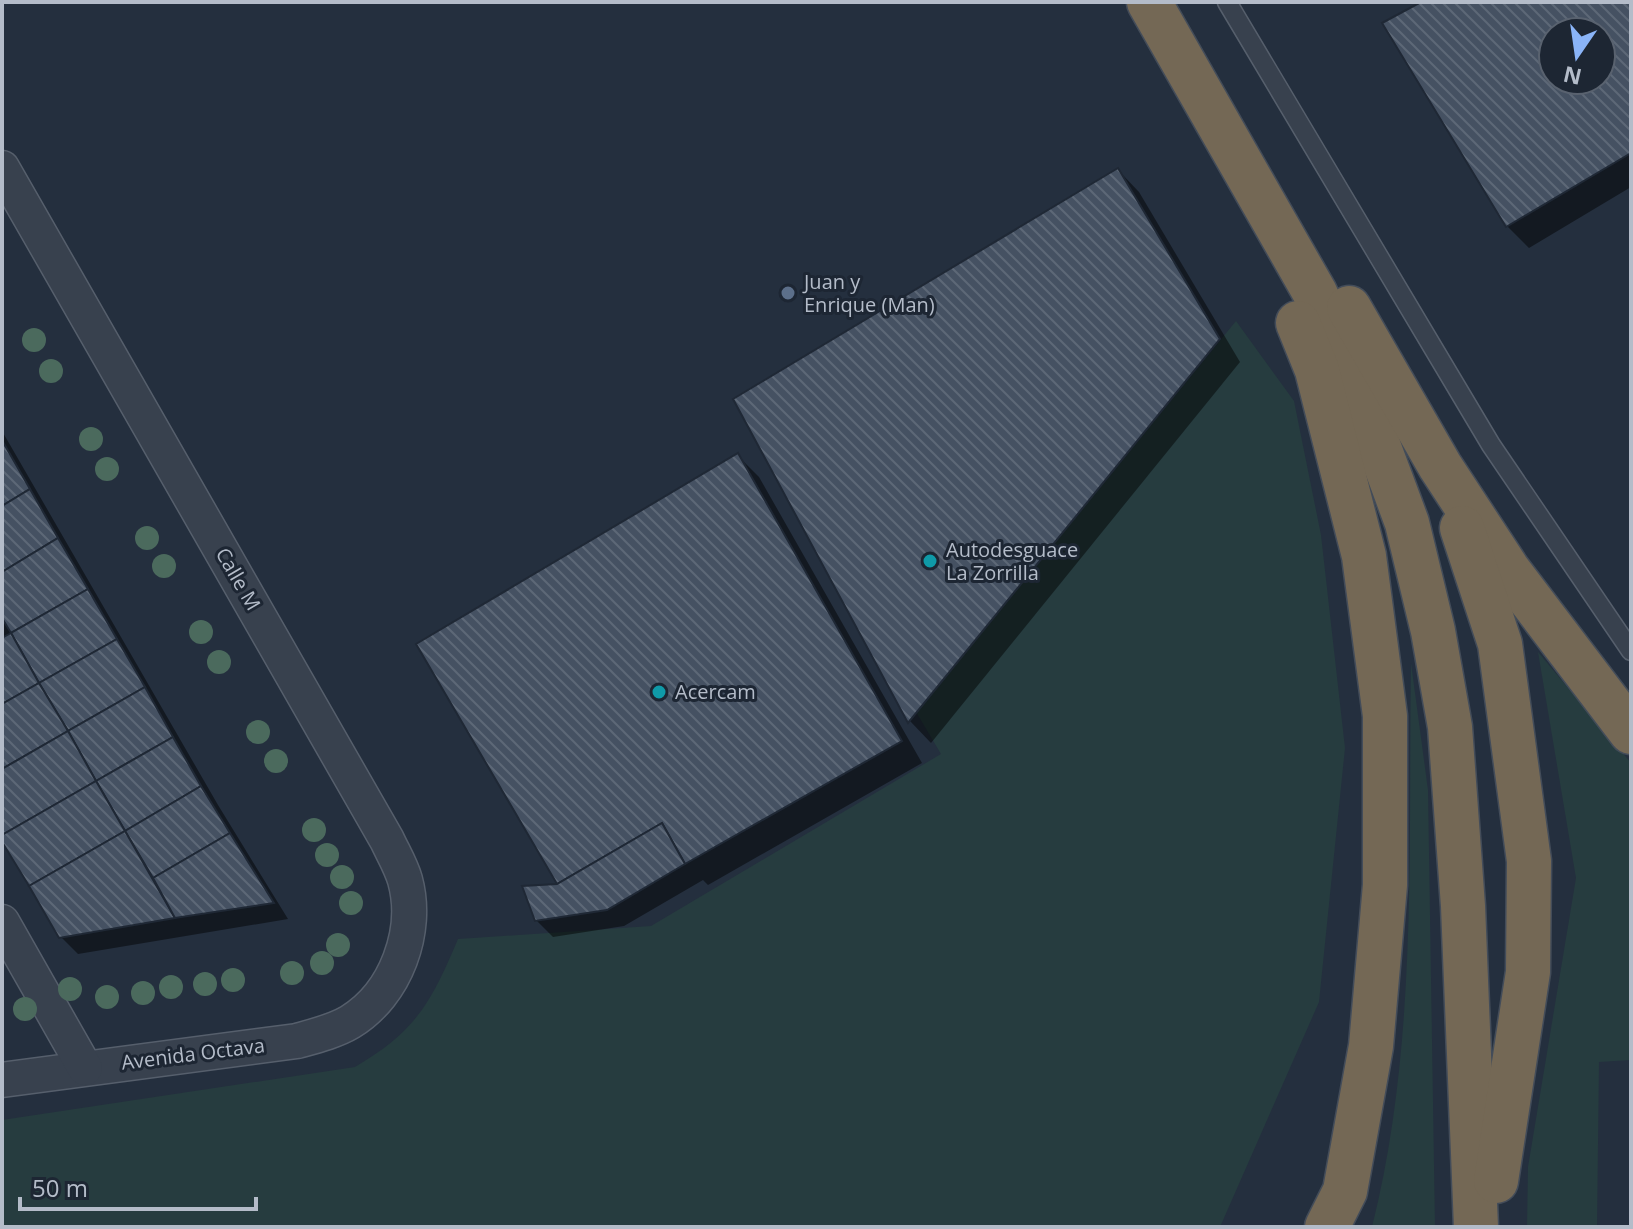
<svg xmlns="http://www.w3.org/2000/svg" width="1633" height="1229" font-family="'Open Sans',sans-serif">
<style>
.grass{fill:#263c3f}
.shadow{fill:#0007;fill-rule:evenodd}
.building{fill:url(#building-back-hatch);stroke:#1f2835;stroke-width:2;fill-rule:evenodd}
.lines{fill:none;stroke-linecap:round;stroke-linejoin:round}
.lane-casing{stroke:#565f6c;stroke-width:21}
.street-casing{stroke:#565f6c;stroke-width:37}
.highway-casing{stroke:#434c59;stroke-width:47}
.lane{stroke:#38414e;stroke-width:18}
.street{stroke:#38414e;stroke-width:34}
.highway{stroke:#746855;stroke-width:44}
.tree{fill:#4b6a5d}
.service-dot{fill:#5c6f8a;stroke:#1d2633;stroke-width:3}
.culture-dot{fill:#0f9aa8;stroke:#1d2633;stroke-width:3}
.labels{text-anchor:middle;stroke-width:6;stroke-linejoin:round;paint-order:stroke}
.poi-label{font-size:20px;fill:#b4bcc9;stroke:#1d2633;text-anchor:start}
.street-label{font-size:20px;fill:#b4bcc9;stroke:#1d2633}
</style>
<defs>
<pattern id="building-back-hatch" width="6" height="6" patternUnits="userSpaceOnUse" patternTransform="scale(2)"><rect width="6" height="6" fill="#455162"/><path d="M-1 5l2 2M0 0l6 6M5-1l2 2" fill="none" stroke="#5d6877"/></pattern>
</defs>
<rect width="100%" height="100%" fill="#242f3e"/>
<g class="grass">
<path d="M 1236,321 L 1294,401 L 1321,535 L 1345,748 L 1319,1002 L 1220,1227 L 2,1227 L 2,1120 L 355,1067 C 416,1031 431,1003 458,939 L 651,926 L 941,754 L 916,712 Z"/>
<polygon points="1538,652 1631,763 1631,1060 1599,1062 1597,1227 1527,1227 1528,1167 1576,878"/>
<path d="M 1411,663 L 1428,790 L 1435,1227 L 1372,1227 C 1418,1044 1408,850 1411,663 Z"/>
</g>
<g class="shadow">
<path d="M 1425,2 L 1631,2 L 1631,187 L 1529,248 L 1507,226 ZM 1553,32 L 1601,32 L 1601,80 L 1553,80 Z"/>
<polygon points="1118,170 1139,192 1240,362 931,743 910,721 735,400"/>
<polygon points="2,431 218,805 288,919 78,954 61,937 2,836"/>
<polygon points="737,455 759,477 922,763 708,885 703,880 624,926 553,937 536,920 560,886"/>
</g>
<g class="building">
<path d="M 1421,2 L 1631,2 L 1631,153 L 1506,227 L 1382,23 ZM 1553,32 L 1601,32 L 1601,80 L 1553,80 Z"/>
<polygon points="1118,168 1220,339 908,723 733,399"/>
<polygon points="3,442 30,489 2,506 2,443"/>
<polygon points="738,453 902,741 685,864 662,823 557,884 416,644"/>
<polygon points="30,489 58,538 2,572 2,506"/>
<polygon points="58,538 88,589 11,633 2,618 2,572"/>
<polygon points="88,589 117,639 39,683 11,633"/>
<polygon points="11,633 39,683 2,704 2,638"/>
<polygon points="117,639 145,687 68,731 39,683"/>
<polygon points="39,683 68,731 2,769 2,704"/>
<polygon points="145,687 173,737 96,781 68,731"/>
<polygon points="68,731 96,781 2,835 2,769"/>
<polygon points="173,737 201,786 125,831 96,781"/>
<polygon points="96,781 125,831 29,886 2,842 2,835"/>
<polygon points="201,786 230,833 153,878 125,831"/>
<polygon points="662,823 685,864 607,910 535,921 522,886 557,884"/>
<polygon points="125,831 175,918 59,938 29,886"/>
<polygon points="230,833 274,903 175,918 153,878"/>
</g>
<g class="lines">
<defs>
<polyline id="lane" points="1227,2 1491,445 1631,651"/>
<g id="street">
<path d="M 2,168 L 387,840 C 393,853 401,866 405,880 C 419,931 396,994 350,1022 C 335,1031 315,1036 297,1041 L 2,1080"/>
<polyline points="2,922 85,1068"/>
</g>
<g id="highway">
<polyline points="1149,2 1315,293 1352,374 1407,523 1433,631 1450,727 1463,906 1476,1227"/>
<polyline points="1349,308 1440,466 1508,570 1631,732"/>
<polyline points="1298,323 1317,370 1364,556 1385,716 1385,885 1371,1046 1345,1191 1327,1227"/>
<polyline points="1462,528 1500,644 1529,861 1528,972 1496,1181"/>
</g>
</defs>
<use href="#lane" class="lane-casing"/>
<use href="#street" class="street-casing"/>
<use href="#highway" class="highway-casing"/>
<use href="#lane" class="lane"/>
<use href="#street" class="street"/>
<use href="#highway" class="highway"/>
</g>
<g class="tree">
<circle cx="34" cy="340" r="12"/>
<circle cx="51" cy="371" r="12"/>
<circle cx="91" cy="439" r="12"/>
<circle cx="107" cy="469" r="12"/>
<circle cx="147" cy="538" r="12"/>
<circle cx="164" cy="566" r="12"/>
<circle cx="201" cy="632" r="12"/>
<circle cx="219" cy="662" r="12"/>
<circle cx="258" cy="732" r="12"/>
<circle cx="276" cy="761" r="12"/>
<circle cx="314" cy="830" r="12"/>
<circle cx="327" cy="855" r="12"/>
<circle cx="342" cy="877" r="12"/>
<circle cx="351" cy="903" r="12"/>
<circle cx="338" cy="945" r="12"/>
<circle cx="322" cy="963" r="12"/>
<circle cx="292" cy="973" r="12"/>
<circle cx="233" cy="980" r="12"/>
<circle cx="205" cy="984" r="12"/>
<circle cx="171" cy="987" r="12"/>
<circle cx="70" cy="989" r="12"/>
<circle cx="143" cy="993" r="12"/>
<circle cx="107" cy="997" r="12"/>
<circle cx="25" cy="1009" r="12"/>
</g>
<circle class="service-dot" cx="788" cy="293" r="8"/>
<g class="culture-dot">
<circle cx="930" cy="561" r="8"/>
<circle cx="659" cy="692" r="8"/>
</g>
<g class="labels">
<g class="poi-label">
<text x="804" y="289">Juan y<tspan x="804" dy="23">Enrique (Man)</tspan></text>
<text x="946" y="557">Autodesguace<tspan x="946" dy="23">La Zorrilla</tspan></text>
<text x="675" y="699">Acercam</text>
</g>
<g class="street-label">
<text transform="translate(238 579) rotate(60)" y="7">Calle M</text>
<text transform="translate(193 1054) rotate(-7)" y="7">Avenida Octava</text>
</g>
</g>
<rect width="1633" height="1229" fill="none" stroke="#b4bcc9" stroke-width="8"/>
<g transform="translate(1577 56) rotate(193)"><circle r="38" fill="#1d2633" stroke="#59626f" stroke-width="2"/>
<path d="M0-6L14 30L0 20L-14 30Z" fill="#8ab4f8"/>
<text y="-12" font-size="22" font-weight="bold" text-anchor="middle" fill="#b4bcc9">N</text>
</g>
<path d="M20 1197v12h236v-12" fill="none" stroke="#b4bcc9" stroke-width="4"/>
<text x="32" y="1197" font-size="24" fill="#b4bcc9" stroke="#1d2633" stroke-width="6" paint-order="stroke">50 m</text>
</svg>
